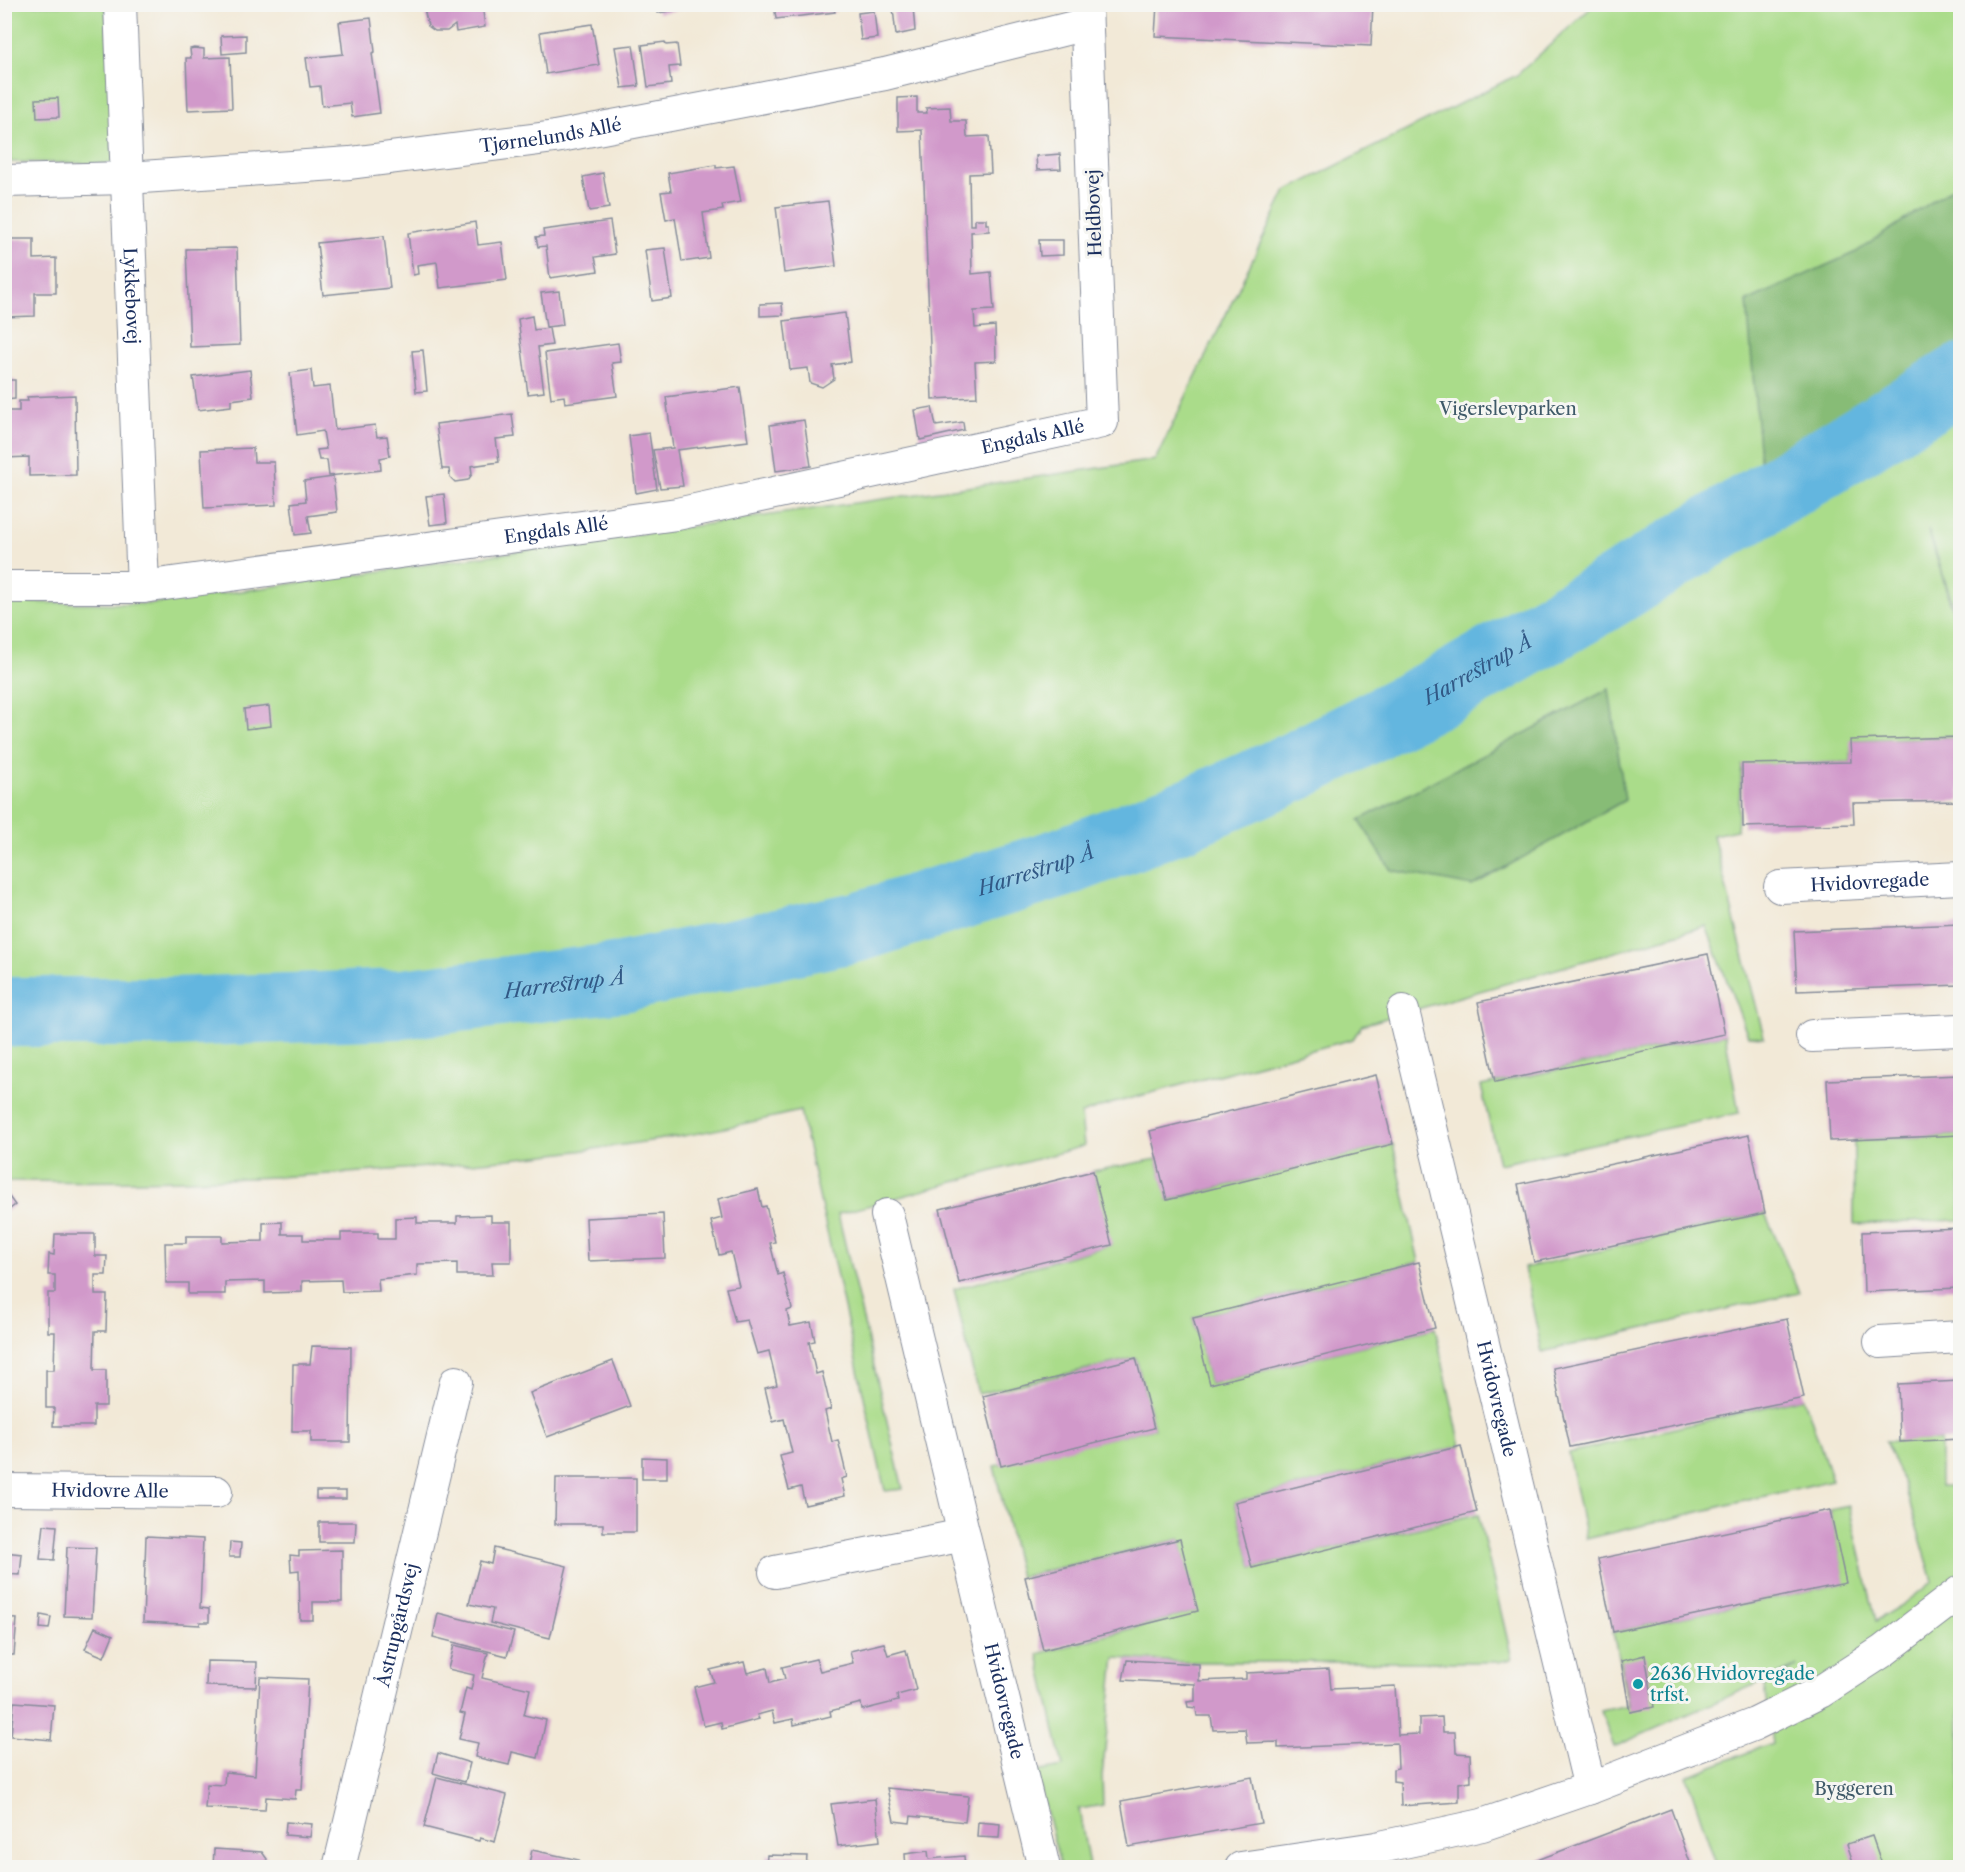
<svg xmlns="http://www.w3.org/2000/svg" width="1965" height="1872" font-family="'Libre Caslon Text',serif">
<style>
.green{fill:#aadc8a;stroke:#628674;stroke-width:1.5}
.forest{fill:#87bc76;stroke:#51766a;stroke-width:1.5}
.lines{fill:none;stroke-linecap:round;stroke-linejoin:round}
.river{stroke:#63b6df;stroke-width:70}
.building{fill:#d199ca}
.minor-casing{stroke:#868c9a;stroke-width:34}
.minor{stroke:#fff;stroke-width:32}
.culture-dot{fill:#0f9aa8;stroke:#f6f6f2;stroke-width:2}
.labels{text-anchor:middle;stroke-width:6;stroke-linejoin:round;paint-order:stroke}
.street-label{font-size:18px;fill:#1b2f5e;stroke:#f6f6f2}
.park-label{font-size:18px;fill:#3f5a69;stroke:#f6f6f2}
.culture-label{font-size:18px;fill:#0d838f;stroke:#f6f6f2;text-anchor:start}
.water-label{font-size:20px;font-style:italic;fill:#315885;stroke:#f6f6f2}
</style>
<rect width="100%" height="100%" fill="#f6f6f2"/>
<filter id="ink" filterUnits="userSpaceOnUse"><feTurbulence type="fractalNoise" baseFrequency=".0167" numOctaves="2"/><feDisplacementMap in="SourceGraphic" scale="12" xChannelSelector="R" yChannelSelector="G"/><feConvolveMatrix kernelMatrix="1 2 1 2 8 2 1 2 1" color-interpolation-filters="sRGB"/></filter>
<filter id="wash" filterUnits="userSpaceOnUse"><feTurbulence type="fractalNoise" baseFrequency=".008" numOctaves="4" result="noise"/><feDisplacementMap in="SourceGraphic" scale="24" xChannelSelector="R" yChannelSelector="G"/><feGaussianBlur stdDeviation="1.35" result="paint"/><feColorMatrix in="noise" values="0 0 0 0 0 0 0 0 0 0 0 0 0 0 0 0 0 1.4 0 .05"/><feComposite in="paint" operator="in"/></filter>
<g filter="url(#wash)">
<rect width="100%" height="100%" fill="#f2e9d7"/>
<g class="green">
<polygon points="4,5 106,5 114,164 10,162"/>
<path d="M 1594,5 L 1960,5 L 1960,626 L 1928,529 L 1960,636 L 1960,737 L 1851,740 L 1851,762 L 1742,765 L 1737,830 L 1713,835 L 1764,1037 L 1748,1036 L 1706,926 L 1362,1025 L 1353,1039 L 1110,1104 L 1081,1114 L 1084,1146 L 838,1214 L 903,1489 L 885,1491 L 800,1111 C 759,1120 717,1131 676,1137 C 457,1172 226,1184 5,1181 L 5,602 L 150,604 L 1155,460 L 1286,191 L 1517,75 Z"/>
<polygon points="1725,1034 1739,1113 1499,1164 1481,1086"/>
<polygon points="1960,1135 1960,1220 1854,1224 1854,1140"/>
<polygon points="1393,1144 1419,1262 1193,1318 1210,1384 1435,1328 1461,1446 1235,1502 1252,1568 1478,1514 1512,1659 1499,1662 1185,1662 1115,1658 1102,1776 1103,1805 1079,1809 1089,1866 1064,1867 1060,1864 1036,1772 1063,1767 1038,1654 1197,1611 1180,1539 1020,1577 994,1466 1154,1428 1136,1358 978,1394 954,1289 1111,1245 1093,1171 1157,1159 1168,1200"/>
<polygon points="1765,1213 1799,1292 1542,1352 1524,1268"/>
<polygon points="1804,1398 1832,1480 1586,1539 1568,1453"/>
<polygon points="1940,1440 1940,1486 1960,1486 1960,1867 1717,1867 1687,1776 1772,1743 1764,1686 1797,1666 1614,1747 1601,1711 1628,1705 1613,1632 1845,1583 1830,1510 1849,1506 1876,1621 1904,1604 1933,1581 1904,1484 1885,1441"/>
</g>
<g class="forest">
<polygon points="1960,183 1960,370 1762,485 1747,301 1856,252"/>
<polygon points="1609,689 1625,800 1472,886 1391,870 1359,820"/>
</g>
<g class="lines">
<path class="river" id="s1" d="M 4,1012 L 171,1012 L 402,1004 L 622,977 L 857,927 L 1061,863 L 1183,816 L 1296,766 L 1446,688 L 1595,602 L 1960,379"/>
</g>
<g id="blocks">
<g class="building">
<polygon points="423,4 482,4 485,27 456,32 455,25 447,31 435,31 428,26"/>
<polygon points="774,4 833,4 835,12 776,19"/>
<polygon points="1157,4 1373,4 1371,46 1155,36"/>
<polygon points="657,5 697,5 697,7 658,13"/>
<polygon points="913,6 915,31 896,35 893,9"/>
<polygon points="874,11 877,38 861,40 858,13"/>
<polygon points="371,18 375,52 372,53 380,113 352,117 350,103 322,106 320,86 310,87 306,58 343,54 339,22"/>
<polygon points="592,24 599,65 546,74 540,32"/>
<polygon points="246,35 246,52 222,54 221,36"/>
<polygon points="665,42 666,45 677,44 680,66 669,67 671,84 648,87 642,45"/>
<polygon points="633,45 639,86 622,88 615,47"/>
<polygon points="194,48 204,49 204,58 230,57 232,108 188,110 186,58 191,58 190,49"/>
<polygon points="917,97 917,113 927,113 926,108 950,107 951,121 966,121 967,137 989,136 991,173 969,174 970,225 975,225 975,219 986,219 986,224 989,224 989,231 971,232 972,274 991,272 994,310 974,311 975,328 995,326 996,361 975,362 977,397 932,399 922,130 898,131 898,98"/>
<polygon points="58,98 59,117 37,118 36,99"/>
<polygon points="1060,154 1061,169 1037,170 1036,156"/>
<polygon points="716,165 716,168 734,166 741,202 722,205 723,210 703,213 709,258 682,262 675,218 666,220 661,192 671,191 668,173"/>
<polygon points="603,173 609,208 589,211 583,177"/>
<polygon points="828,201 836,266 784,273 776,207"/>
<polygon points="610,221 615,254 595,257 598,271 550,278 546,246 538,247 536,237 544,236 543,230"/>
<polygon points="475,222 478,245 502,242 507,280 440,288 437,262 417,265 418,274 413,275 408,233"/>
<polygon points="384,236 390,288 323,295 317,243"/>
<polygon points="4,239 34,239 34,259 56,258 56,293 35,293 35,316 4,317"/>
<polygon points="1039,240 1063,240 1063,255 1040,256"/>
<polygon points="237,248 240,345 190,347 186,249"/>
<polygon points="665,248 672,298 652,301 645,250"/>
<polygon points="559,291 563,325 546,327 541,293"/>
<polygon points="782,303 783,315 760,316 760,304"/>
<polygon points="845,313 851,362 832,365 834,379 822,387 810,383 808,368 790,370 784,321"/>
<polygon points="532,316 534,330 549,328 552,345 538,347 544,392 528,394 518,319"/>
<polygon points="618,343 621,362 612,363 617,396 565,403 564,396 551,398 545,353"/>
<polygon points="423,350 427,391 416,392 412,351"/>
<polygon points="250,370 253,397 231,400 231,406 198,410 193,377"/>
<polygon points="311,370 313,388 330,386 335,430 375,425 377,437 387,436 390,456 380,458 381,470 329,476 327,460 319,460 317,450 326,449 323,431 297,435 290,373"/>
<polygon points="4,380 15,380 15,399 4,400"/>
<polygon points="740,387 748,441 677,450 683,486 660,488 653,450 673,448 666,397"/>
<polygon points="75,395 76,475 29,476 29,457 4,458 4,411 19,411 19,401 28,401 27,397"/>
<polygon points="932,407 936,426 963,422 964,430 920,440 915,410"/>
<polygon points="512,414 515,437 496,439 499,462 471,466 472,474 468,480 455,482 450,477 449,469 442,469 436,424"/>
<polygon points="804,420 811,466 776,471 770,425"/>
<polygon points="649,433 657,489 636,493 629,436"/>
<polygon points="253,448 254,462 274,462 276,505 204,508 201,450"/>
<polygon points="333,477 337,512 308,516 311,533 295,535 291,503 306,501 304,481"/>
<polygon points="444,494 447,523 430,525 426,496"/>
<polygon points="269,706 271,726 246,729 244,709"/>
<polygon points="1960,737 1960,801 1853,803 1854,824 1743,827 1742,764 1851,762 1850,740"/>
<polygon points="1960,924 1960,985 1797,991 1794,931"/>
<polygon points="1708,954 1725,1034 1495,1082 1478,1002"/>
<polygon points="1376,1075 1393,1144 1167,1200 1150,1131"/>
<polygon points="1960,1075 1960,1135 1830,1141 1827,1080"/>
<polygon points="1749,1135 1765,1213 1534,1262 1518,1184"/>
<polygon points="1093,1171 1112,1245 959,1283 940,1209"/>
<polygon points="758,1189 762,1207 766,1206 775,1242 770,1243 778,1275 783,1273 792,1309 787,1311 790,1326 811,1322 815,1341 809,1342 816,1374 822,1372 831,1409 825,1411 832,1442 838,1440 847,1477 841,1479 845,1496 805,1505 801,1487 789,1490 780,1456 792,1453 784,1419 773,1422 765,1388 777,1385 769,1351 757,1354 747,1320 735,1322 726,1288 739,1286 731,1252 719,1255 711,1221 722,1218 718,1199"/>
<polygon points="7,1194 15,1205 6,1212 4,1197"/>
<polygon points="663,1214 665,1258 588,1261 586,1218"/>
<polygon points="491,1215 491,1222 511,1222 511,1262 492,1262 493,1275 457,1275 457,1263 417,1264 417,1275 378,1279 379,1291 342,1292 341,1280 302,1281 302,1292 265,1293 265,1281 225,1282 225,1294 188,1294 188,1283 166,1283 165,1243 186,1243 186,1236 222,1236 222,1242 263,1241 263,1223 282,1222 282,1234 303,1234 303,1240 341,1240 341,1233 378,1233 378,1239 395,1239 395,1218 417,1217 417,1223 457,1223 457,1216"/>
<polygon points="1960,1228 1960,1288 1864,1292 1862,1232"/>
<polygon points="55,1234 95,1234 95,1256 107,1256 106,1275 95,1275 95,1295 107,1295 106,1331 95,1331 94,1370 106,1370 106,1406 94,1406 94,1426 53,1426 54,1408 46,1408 46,1370 54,1370 55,1332 48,1332 48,1293 55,1293 55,1275 48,1275 49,1254 54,1255"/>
<polygon points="1419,1262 1435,1328 1210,1384 1193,1318"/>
<polygon points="1787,1319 1804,1398 1570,1447 1553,1368"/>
<polygon points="312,1346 351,1347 350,1442 311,1442 311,1431 292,1431 293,1364 310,1364"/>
<polygon points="1136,1358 1154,1428 1001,1466 983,1396"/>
<polygon points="613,1361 630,1406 547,1437 530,1393"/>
<polygon points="1960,1381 1960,1439 1900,1442 1898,1384"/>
<polygon points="1461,1446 1477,1512 1252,1568 1235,1502"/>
<polygon points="642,1457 667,1458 667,1479 642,1479"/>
<polygon points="556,1478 636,1478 636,1532 603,1532 603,1524 555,1524"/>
<rect x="316" y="1491" width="30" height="8"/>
<polygon points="1830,1510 1846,1583 1613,1632 1598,1559"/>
<polygon points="319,1522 356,1522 355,1542 319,1542"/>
<polygon points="44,1525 57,1526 54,1560 40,1559"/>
<polygon points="146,1536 203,1539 200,1608 209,1609 209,1622 200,1622 200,1625 143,1622"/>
<polygon points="1180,1539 1198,1611 1043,1650 1025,1577"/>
<polygon points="230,1542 241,1543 240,1557 229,1557"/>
<polygon points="67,1547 96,1548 92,1617 64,1616"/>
<polygon points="494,1548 567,1566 550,1638 490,1623 493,1609 469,1604 480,1561 491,1564"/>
<polygon points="342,1550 342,1602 313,1602 313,1620 300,1620 299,1570 291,1571 290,1555 299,1556 299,1551"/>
<polygon points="4,1552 22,1554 20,1575 4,1574"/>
<polygon points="438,1613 514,1632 507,1656 433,1637"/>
<polygon points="41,1615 51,1617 49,1629 40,1628"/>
<polygon points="4,1618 17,1619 14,1655 4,1655"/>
<polygon points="95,1627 113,1635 104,1657 85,1649"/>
<polygon points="884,1643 888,1655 906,1650 916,1690 897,1695 898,1701 862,1710 861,1703 830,1711 831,1716 794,1725 793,1719 775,1723 772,1711 757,1715 759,1719 722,1729 721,1722 704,1726 694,1687 714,1682 710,1670 744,1662 747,1673 767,1668 770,1683 785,1679 782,1667 816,1659 820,1671 853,1663 850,1651"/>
<polygon points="454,1645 488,1653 482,1678 530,1689 524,1715 546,1720 538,1758 512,1752 509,1765 475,1757 478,1743 459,1739 465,1714 460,1713 466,1688 471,1690 474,1675 448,1669"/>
<polygon points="1645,1655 1654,1707 1630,1712 1621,1661"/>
<polygon points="1127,1660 1199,1664 1199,1681 1246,1679 1246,1673 1329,1669 1331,1689 1395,1686 1398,1735 1419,1734 1419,1718 1442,1717 1443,1732 1455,1732 1456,1753 1470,1754 1471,1781 1459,1783 1459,1802 1401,1806 1400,1782 1393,1781 1393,1769 1398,1768 1397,1743 1278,1748 1278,1742 1247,1743 1245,1729 1213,1730 1211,1716 1197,1716 1196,1708 1188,1707 1187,1702 1195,1701 1195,1684 1123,1680"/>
<polygon points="207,1661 257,1662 256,1687 206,1686"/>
<polygon points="260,1677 308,1679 302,1790 296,1790 295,1799 266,1797 265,1810 205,1808 207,1784 224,1785 225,1772 255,1775"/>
<polygon points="14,1702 54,1705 51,1740 11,1736"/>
<polygon points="438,1753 470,1763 465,1782 433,1773"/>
<polygon points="437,1777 507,1795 495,1842 480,1838 479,1841 424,1827"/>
<polygon points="1252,1777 1261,1823 1129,1847 1121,1801"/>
<polygon points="887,1788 968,1796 965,1822 911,1816 910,1823 894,1821"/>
<polygon points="875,1799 880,1841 838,1846 831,1804"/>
<polygon points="1671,1809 1692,1868 1519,1868 1519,1867"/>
<polygon points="286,1822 312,1824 310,1837 285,1835"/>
<polygon points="978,1822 1000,1824 999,1838 977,1837"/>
<polygon points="1872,1836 1881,1862 1855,1868 1847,1844"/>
<polygon points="214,1849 262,1852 267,1859 266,1868 213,1868"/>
<polygon points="532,1850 579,1860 577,1868 528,1868"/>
<polygon points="928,1851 929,1859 964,1856 965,1868 906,1868 905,1854"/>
<polygon points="767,1855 807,1856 806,1868 766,1868"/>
</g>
</g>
</g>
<g filter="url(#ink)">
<use href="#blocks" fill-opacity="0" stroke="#868c9a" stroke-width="1.5"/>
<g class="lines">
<defs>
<g id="minor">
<path id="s2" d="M 120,4 L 143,587"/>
<path id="s3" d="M 4,181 L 127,178 L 350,163 L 555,137 L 885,74 L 1086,24"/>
<path id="s4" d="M 4,587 L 143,587 L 677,514 L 1102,422 L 1086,4"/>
<path id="s5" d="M 1780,887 L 1960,878"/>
<path id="s6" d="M 1403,1011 L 1590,1788"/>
<polyline points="1812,1036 1960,1030"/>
<path id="s7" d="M 887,1215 L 1044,1868"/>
<polyline points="1880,1342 1960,1337"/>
<path id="s8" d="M 4,1490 L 216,1492"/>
<polyline points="775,1572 964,1535"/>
<path id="s9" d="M 339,1868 L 456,1382"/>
<polyline points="1241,1868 1376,1848 1482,1825 1590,1788 1755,1724 1820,1692 1883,1651 1960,1592"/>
</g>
</defs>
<use href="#minor" class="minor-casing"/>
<use href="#minor" class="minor"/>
</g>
</g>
<circle class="culture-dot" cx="1638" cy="1684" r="6"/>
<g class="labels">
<g class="street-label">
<text dy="6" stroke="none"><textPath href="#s3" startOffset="549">Tjørnelunds Allé</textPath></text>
<text transform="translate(1094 213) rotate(-92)" y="6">Heldbovej</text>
<text dy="6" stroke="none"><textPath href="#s2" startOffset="292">Lykkebovej</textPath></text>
<text dy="6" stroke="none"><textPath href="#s4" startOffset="1042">Engdals Allé</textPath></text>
<text dy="6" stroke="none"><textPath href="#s4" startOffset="556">Engdals Allé</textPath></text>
<text dy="6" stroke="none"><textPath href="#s5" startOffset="90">Hvidovregade</textPath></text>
<text dy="6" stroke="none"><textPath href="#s6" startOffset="399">Hvidovregade</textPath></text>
<text dy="6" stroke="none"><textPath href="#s8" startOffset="106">Hvidovre Alle</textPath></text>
<text dy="6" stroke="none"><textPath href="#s9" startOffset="250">Åstrupgårdsvej</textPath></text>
<text dy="6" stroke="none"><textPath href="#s7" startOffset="500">Hvidovregade</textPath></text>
</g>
<g class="park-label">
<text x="1508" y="415">Vigerslevparken</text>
<text x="1854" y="1795">Byggeren</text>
</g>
<g class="culture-label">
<text x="1650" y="1680">2636 Hvidovregade<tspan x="1650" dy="21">trfst.</tspan></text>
</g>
<g class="water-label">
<text dy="7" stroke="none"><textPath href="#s1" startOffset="1534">Harrestrup Å</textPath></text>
<text dy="7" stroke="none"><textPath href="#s1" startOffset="1048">Harrestrup Å</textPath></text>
<text dy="7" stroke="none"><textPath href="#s1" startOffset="562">Harrestrup Å</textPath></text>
</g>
</g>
<rect width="1965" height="1872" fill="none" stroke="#f6f6f2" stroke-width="24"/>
</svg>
